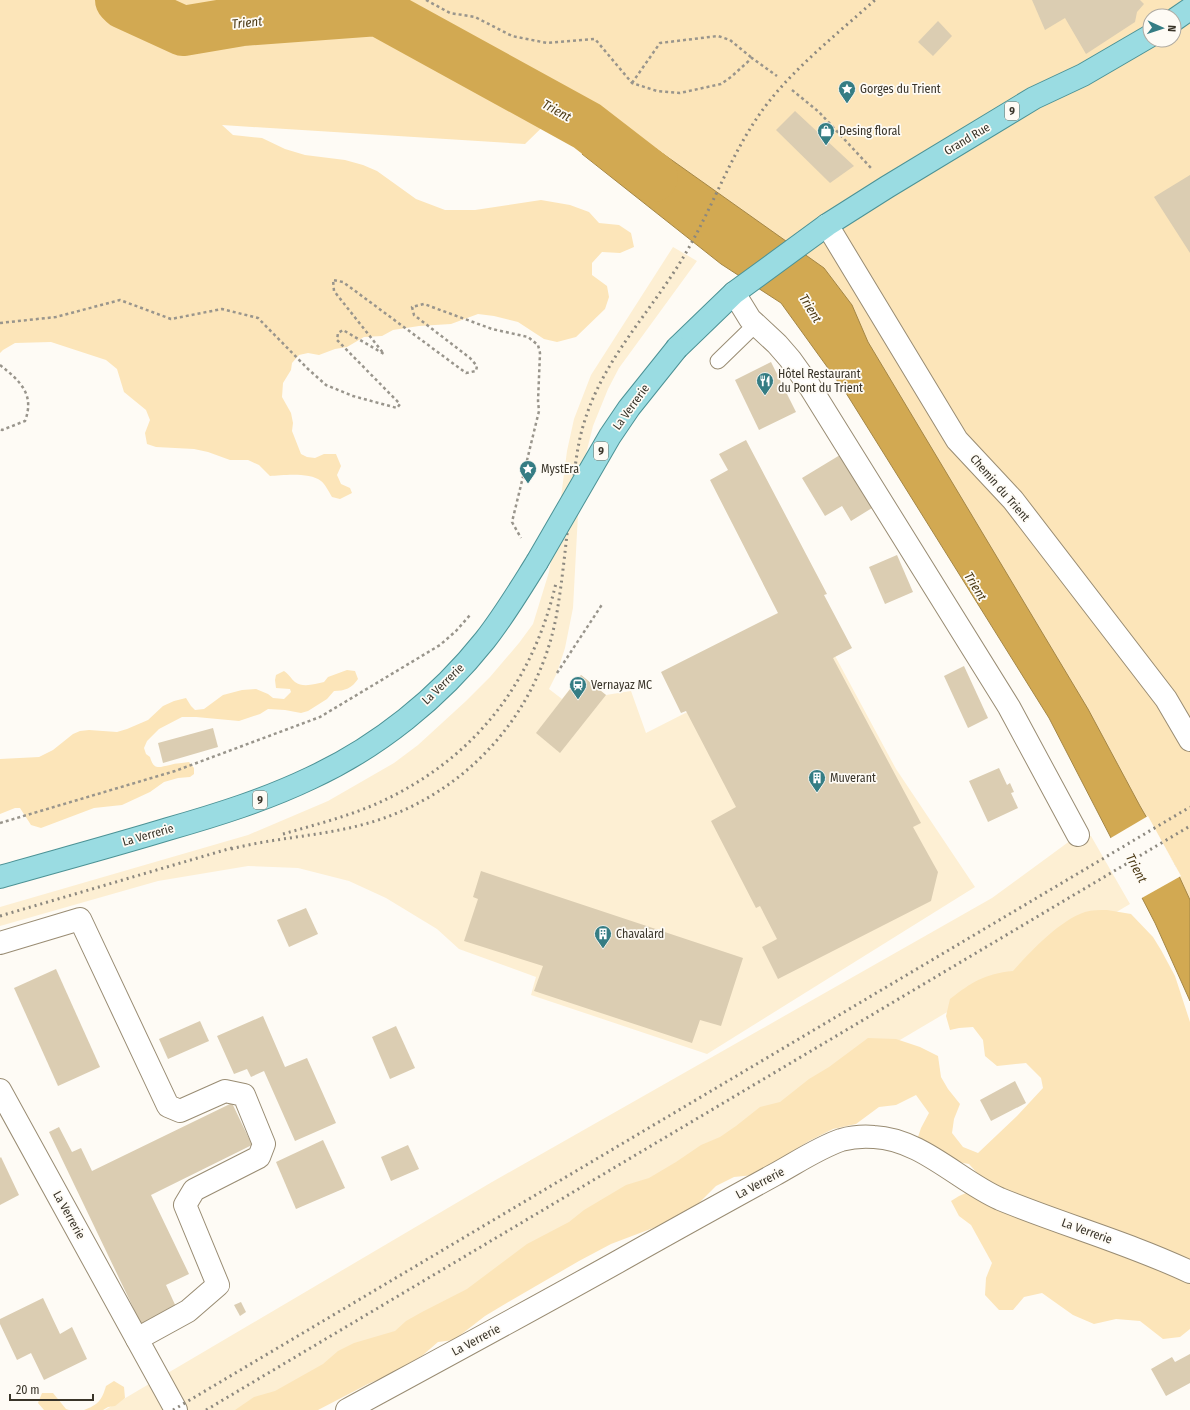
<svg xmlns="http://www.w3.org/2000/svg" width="1190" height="1410" font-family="'Fira Sans Condensed',sans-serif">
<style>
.built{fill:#fdefd3}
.green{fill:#fce5b9;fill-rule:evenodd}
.water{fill:#d2a952;stroke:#a48646}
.pier{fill:#fefbf5}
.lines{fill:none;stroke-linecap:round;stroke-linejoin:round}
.river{stroke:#d2a952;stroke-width:50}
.building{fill:#dbcdb2}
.lane-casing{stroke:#998c73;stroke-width:17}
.street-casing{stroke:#998c73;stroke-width:24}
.primary-casing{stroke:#4c9295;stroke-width:24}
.path{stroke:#99958c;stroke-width:2.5;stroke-dasharray:3 3;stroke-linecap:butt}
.lane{stroke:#fff;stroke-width:15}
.street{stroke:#fff;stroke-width:22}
.primary{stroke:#9adce2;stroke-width:22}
.rail{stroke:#8c887f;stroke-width:3;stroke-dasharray:2 4;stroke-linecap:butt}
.primary-bridge-casing{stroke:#4c9295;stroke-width:24;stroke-linecap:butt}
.primary-bridge{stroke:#9adce2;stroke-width:22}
.labels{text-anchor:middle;stroke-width:3.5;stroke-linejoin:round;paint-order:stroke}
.shield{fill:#fefbf5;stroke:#747066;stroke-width:1}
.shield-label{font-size:11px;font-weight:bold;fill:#393429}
.poi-label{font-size:12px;fill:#393429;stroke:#fefbf5;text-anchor:start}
.street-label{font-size:12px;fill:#393429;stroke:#fefbf5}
.water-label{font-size:13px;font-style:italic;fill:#4d3b16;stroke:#fefbf5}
</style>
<rect width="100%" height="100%" fill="#fefbf5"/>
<g class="built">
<polygon points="673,247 697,261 619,368 608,389 593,426 585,458 578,514 573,608 565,648 557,673 549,689 562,699 581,675 606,695 631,691 646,733 827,641 896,769 975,887 707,1054 531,995 536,977 459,949 437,929 386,898 349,881 298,868 248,866 158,881 0,926 0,907 248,835 328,801 394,763 418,745 466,701 490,677 519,643 533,624 549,572 560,505 567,451 574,419 591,375"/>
<polygon points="1078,835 1091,836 1130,904 274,1410 105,1410 492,1182 992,898"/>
</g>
<g class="green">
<path d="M 0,0 L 1190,0 L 1190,971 L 1154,892 L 800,288 L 566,104 L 525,144 L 222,125 L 233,135 L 262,138 L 285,149 L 305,155 L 345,160 L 363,165 L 377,171 L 416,199 L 445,210 L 475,210 L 541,200 L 570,205 L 589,212 L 599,223 L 619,225 L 631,233 L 634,247 L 620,253 L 602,252 L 592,263 L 592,275 L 607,286 L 609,297 L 605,309 L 576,337 L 557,342 L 544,339 L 518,322 L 494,316 L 478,314 L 451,324 L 419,326 L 393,330 L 382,336 L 364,337 L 347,347 L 335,349 L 319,355 L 308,353 L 299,355 L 292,363 L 291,370 L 283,383 L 282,397 L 291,413 L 293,423 L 292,431 L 301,454 L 307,457 L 315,458 L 324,454 L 336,454 L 341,466 L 337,475 L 341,484 L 350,488 L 352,493 L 340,499 L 332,497 C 329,492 325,484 321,481 C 310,472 283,475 270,476 L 259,465 L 248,460 L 230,460 L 208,452 L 194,449 L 156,447 L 147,444 L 145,433 L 150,420 L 146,410 L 124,392 L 117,369 L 106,360 L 51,342 L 15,343 L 3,350 L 0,353 ZM 1150,16 L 1174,16 L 1174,40 L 1150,40 Z"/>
<path d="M 347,670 L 355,671 L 358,679 C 352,688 345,691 334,691 L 327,699 L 308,711 L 301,713 L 285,710 L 268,709 L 260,714 L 239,721 L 196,717 L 182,717 L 159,729 L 147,741 L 144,748 L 146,754 L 150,757 C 154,771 159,767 170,765 C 176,763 183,763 189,762 L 194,768 L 194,774 L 190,777 L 178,778 L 164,782 L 150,792 L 122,805 L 94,808 L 41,828 L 31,825 L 20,808 L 15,808 L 0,814 L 0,759 L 39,757 L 53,750 L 73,734 L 80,731 L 89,730 L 117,732 L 127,729 L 148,720 L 163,706 L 174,701 L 186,698 L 191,706 L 195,710 L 204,709 L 223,695 L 242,690 L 256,689 L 268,694 L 273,698 L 284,699 L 291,692 L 290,689 L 276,688 L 275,680 L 276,675 L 284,671 C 291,676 291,679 295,682 C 303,688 315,684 324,682 L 328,677 Z"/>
<path d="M 1107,910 L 1131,914 L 1153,937 L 1161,950 L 1175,976 L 1190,1022 L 1190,1329 L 1180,1337 L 1163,1339 L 1140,1321 L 1116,1319 L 1094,1324 L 1073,1315 L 1042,1293 L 1024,1297 L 1013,1310 L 999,1310 L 985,1295 L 986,1278 L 992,1263 L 971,1225 L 959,1216 L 951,1201 L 959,1196 L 987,1184 L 969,1164 L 952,1161 L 937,1154 L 918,1137 L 921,1128 L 929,1113 L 916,1095 L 896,1105 L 879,1107 L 856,1124 L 833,1129 L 809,1141 L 754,1175 L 734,1177 L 716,1186 L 691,1211 L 670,1219 L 661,1225 L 611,1244 L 579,1261 L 505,1304 L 485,1316 L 454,1340 L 438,1342 L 423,1355 L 398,1371 L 368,1384 L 318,1410 L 235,1410 L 254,1397 L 275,1391 L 323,1364 L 338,1351 L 354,1343 L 395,1331 L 406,1321 L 422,1312 L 467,1289 L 527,1244 L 569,1222 L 584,1210 L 626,1185 L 649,1178 L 676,1162 L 701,1145 L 720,1137 L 736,1126 L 760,1107 L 780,1102 L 809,1079 L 829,1067 L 868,1038 L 896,1039 L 920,1047 L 938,1056 L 941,1077 L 948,1089 L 960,1104 L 954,1119 L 952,1133 L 963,1147 L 978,1153 L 1017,1116 L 1043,1088 L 1041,1078 L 1026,1063 L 997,1066 L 985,1056 L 983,1040 L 973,1027 L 959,1028 L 950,1030 L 946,1016 L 950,999 C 972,982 984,974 1013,971 C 1030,952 1060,920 1085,912 C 1092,910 1100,910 1107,910 Z"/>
<path d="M 114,1381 L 124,1387 L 125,1398 L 115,1406 L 108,1407 L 103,1410 L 84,1410 C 98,1405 102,1400 106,1386 Z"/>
<polygon points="42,1393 53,1393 66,1409 69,1410 44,1410 38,1403"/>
</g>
<polygon class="water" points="611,117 824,268 852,305 868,342 1088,709 1140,806 1174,865 1190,900 1190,1001 1155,923 1049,718 846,393 781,303 721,264 582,154"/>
<polygon class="pier" points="1148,816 1181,876 1140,899 1109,839"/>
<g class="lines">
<polyline class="river" points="120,0 124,4 183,31 242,21 378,11 587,126 653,177"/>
</g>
<g class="building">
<polygon points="1032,0 1140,0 1144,4 1137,12 1135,22 1086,54 1065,18 1045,30"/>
<polygon points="938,21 952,36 933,56 918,42"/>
<polygon points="795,111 854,166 830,183 776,130"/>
<polygon points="1190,175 1190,253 1154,197"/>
<polygon points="771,362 796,412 759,430 735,380"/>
<polygon points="746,440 827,594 824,595 852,648 833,658 921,823 913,827 938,872 931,901 778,979 762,947 777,939 760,906 756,908 711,821 736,807 686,711 681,713 661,672 778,613 710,480 728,470 719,454"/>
<polygon points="840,455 872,508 851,521 842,506 825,516 802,478"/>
<polygon points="897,555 913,592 885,604 869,567"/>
<polygon points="964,666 988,718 968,728 944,676"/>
<polygon points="581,675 606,695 560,753 536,733"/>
<polygon points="213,728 218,747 163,763 158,743"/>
<polygon points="999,768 1007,785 1010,783 1014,792 1011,793 1018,808 988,822 969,781"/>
<polygon points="481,871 743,958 721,1026 700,1020 692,1043 534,991 543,966 464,941 478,899 473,897"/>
<polygon points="306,908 318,934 289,947 277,920"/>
<polygon points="56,969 100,1067 58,1086 14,988"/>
<polygon points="263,1016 285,1067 307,1058 336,1123 295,1141 264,1071 251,1077 247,1069 234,1074 217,1036"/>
<polygon points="200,1021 209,1041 168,1059 159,1039"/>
<polygon points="396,1026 415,1068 390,1079 372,1037"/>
<polygon points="1015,1081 1026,1103 991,1121 980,1100"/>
<polygon points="232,1103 252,1145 151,1195 189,1274 166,1285 177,1309 142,1326 49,1132 59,1127 72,1152 81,1148 92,1171"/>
<polygon points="323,1140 345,1188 296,1209 276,1162"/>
<polygon points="408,1145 419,1169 391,1181 381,1157"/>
<polygon points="1,1157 19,1195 0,1205 0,1158"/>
<polygon points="43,1298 60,1334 72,1327 87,1359 44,1380 31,1353 17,1360 0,1324 0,1319"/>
<polygon points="241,1302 246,1312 240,1316 234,1305"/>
<polygon points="1190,1354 1190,1383 1166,1396 1151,1369 1172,1357 1175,1362"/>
</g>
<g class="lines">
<defs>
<polyline id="lane" points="718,361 756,324"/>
<g id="street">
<polyline points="827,225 957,440 1013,500 1166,699 1190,740"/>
<polyline points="734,293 750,319 777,344 790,359 810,387 1009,707 1078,835"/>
<polyline points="0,943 80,919 168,1106 180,1111 225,1091 244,1095 264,1144 259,1157 194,1190 185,1205 218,1285 188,1311 137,1339"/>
<polyline points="0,1090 176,1410"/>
<path d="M 347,1410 C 439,1360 530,1311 621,1260 C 672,1231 723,1203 774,1175 C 796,1163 818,1148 841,1140 C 852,1137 863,1136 874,1137 C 921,1139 959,1181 1000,1199 C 1063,1225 1129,1243 1190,1272"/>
</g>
<g id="primary">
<polyline points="1174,20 1190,9"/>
<polyline points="677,348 734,293 827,225 887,187 1034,98 1083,75 1150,36"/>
<path d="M 0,877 C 56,861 112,846 168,829 C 217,815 265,800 311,778 C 378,747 439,698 485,640 C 504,616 520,589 537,562"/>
</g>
</defs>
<use href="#lane" class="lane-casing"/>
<use href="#street" class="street-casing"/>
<use href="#primary" class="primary-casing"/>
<g class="path">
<polyline points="426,0 450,13 475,17 512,36 547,43 595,39 632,83 657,91 680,93 721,84 731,77 752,58 777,76"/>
<polyline points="632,83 660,43 718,36 730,40 752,58"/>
<polyline points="792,90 819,112 871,168"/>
<polyline points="0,323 56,317 120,300 171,319 222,309 258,318 308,369 326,385 353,396 397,408 400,404 337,340 338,333 343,330 384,354 334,291 333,280 343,282 466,373 476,371 477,366 470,358 414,315 412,307 424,304 492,329 528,337 538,345 540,353 538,401 539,411 512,522 521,538"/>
<path d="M 0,365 C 20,381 35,394 25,421 L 2,430 L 0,429"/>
<polyline points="557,673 603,603"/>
<polyline points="0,823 175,771 320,717 440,645 456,631 470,615"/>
</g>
<use href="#lane" class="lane"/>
<use href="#street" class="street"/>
<use href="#primary" class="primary"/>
<g class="rail">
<path d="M 283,834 C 314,825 346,817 376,804 C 472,761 532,686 556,583"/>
<path d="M 231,849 C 277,837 326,836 372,822 C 471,792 543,707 558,606 C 564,568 567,530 572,491 C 575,469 577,445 584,423 C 603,359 651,312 684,256 C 711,211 728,161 757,118 C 786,74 836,35 875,0"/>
<polyline points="0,916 235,847"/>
<polyline points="173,1410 1190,807"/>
<polyline points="206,1410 1190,826"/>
</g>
<defs>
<polyline id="primary-bridge" points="537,562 610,436 629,408 677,348"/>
</defs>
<use href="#primary-bridge" class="primary-bridge-casing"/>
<use href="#primary-bridge" class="primary-bridge"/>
</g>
<defs>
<symbol id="sight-pin" viewBox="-11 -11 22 30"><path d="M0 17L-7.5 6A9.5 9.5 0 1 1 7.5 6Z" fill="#357d84" stroke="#fefbf5"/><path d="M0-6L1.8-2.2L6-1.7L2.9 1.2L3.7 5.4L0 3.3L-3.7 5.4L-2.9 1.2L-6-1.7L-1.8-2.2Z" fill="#fff"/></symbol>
<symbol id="shop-pin" viewBox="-11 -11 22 30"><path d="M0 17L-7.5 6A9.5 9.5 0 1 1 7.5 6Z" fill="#357d84" stroke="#fefbf5"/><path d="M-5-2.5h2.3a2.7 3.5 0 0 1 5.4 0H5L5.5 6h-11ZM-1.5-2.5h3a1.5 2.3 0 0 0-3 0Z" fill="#fff"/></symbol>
<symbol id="restaurant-pin" viewBox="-11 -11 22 30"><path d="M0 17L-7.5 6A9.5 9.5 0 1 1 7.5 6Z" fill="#357d84" stroke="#fefbf5"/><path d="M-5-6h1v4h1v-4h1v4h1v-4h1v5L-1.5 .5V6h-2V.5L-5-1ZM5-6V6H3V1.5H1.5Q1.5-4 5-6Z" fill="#fff"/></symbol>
<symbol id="station-pin" viewBox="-11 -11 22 30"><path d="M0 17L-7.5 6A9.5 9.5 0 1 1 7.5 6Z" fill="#357d84" stroke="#fefbf5"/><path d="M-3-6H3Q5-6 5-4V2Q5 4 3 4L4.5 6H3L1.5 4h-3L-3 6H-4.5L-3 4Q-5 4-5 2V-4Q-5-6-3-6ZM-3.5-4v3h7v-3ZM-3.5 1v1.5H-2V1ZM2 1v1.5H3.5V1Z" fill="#fff"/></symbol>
<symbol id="building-pin" viewBox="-11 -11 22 30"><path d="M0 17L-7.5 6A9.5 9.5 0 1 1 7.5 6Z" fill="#357d84" stroke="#fefbf5"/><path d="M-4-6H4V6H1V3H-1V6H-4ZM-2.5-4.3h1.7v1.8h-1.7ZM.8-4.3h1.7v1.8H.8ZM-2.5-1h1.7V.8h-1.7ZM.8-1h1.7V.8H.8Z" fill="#fff"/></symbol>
</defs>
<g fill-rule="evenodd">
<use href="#sight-pin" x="837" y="79" width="20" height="27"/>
<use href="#shop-pin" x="816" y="121" width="20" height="27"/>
<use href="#restaurant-pin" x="755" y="371" width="20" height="27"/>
<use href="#sight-pin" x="518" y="459" width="20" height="27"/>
<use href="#station-pin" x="568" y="675" width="20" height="27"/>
<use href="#building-pin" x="807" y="768" width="20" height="27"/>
<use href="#building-pin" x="593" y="924" width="20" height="27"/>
</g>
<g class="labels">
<g class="shield">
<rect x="1005" y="102" width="14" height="18" rx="3"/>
<rect x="594" y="442" width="14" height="18" rx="3"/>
<rect x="253" y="791" width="14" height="18" rx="3"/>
</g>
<g class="shield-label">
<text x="1012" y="115">9</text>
<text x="601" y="455">9</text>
<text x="260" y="804">9</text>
</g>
<g class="poi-label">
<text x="860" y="93">Gorges du Trient</text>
<text x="839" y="135">Desing floral</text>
<text x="778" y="378">Hôtel Restaurant<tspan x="778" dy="14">du Pont du Trient</tspan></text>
<text x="541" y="473">MystEra</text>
<text x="591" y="689">Vernayaz MC</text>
<text x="830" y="782">Muverant</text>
<text x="616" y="938">Chavalard</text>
</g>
<g class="street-label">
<text transform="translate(967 139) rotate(-31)" y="4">Grand Rue</text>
<text transform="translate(631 407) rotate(-54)" y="4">La Verrerie</text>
<text transform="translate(1000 488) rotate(49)" y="4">Chemin du Trient</text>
<text transform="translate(443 684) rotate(-44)" y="4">La Verrerie</text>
<text transform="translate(148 835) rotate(-16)" y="4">La Verrerie</text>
<text transform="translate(760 1183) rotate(-28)" y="4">La Verrerie</text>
<text transform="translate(69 1215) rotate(61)" y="4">La Verrerie</text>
<text transform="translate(1087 1231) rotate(20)" y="4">La Verrerie</text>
<text transform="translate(476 1340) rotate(-28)" y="4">La Verrerie</text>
</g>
<g class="water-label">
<text transform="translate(247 22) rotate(-6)" y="5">Trient</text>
<text transform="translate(557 110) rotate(29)" y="5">Trient</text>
<text transform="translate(811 308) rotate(59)" y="5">Trient</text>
<text transform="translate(976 586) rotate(59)" y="5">Trient</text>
<text transform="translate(1137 868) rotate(62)" y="5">Trient</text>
</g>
</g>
<g transform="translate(1162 28) rotate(93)"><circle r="19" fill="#fefbf5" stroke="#afaba3"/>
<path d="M0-3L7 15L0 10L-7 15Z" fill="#357d84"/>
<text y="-6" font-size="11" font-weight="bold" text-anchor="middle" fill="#393429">N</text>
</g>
<path d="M10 1394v6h83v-6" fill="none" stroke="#393429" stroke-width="2"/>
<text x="16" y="1394" font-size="12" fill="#393429" stroke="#fefbf5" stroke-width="3" paint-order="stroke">20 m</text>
</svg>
